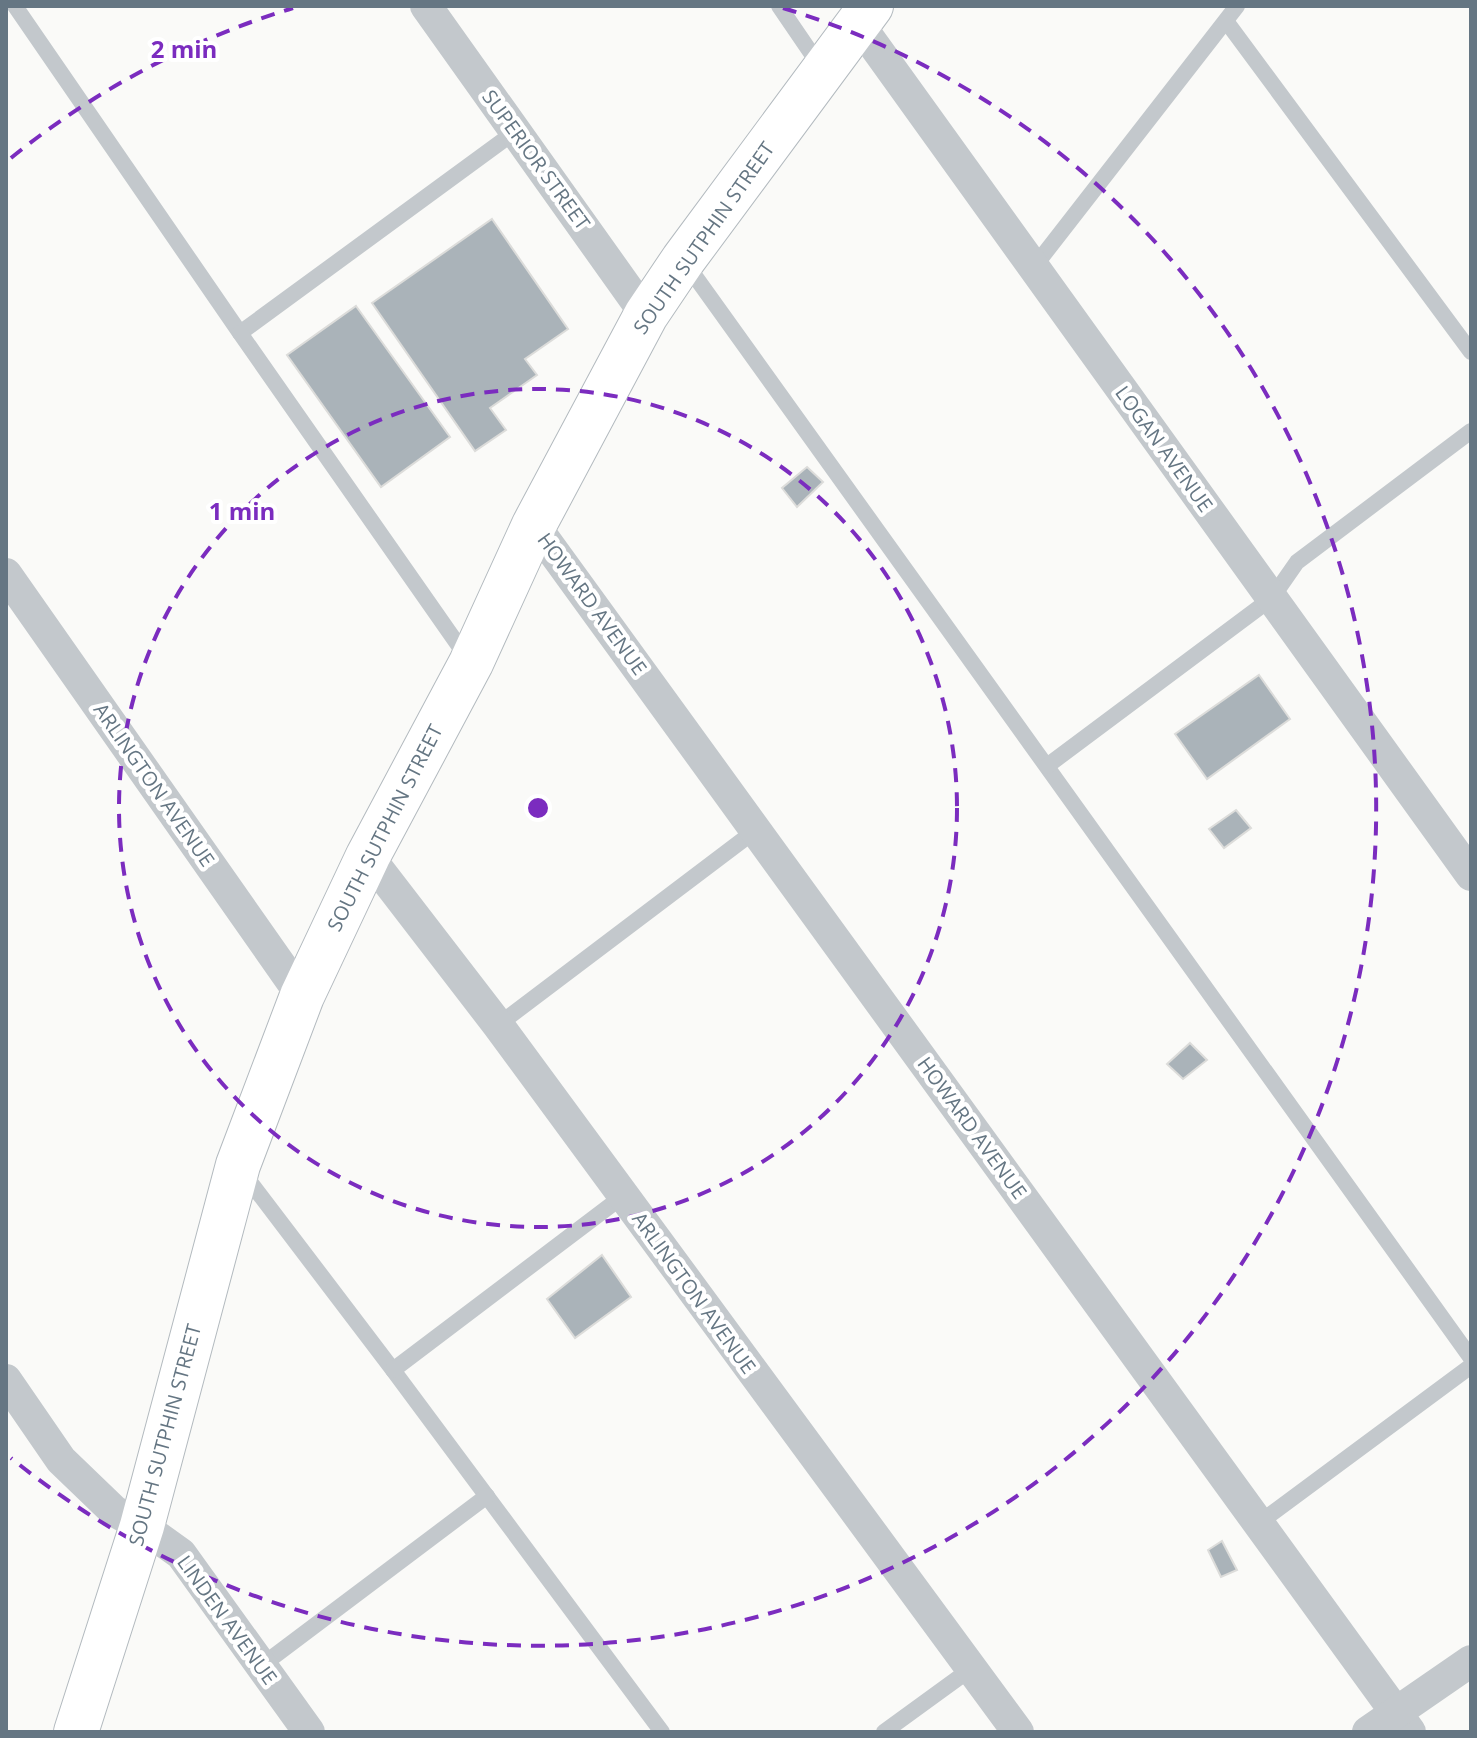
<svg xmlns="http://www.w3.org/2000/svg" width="1477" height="1738" font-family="'Open Sans',sans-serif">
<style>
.building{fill:#aab3b9;stroke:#dcdcda;stroke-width:2}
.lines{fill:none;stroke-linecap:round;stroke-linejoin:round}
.secondary-casing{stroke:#b3babf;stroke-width:46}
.lane{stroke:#c3c8cc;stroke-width:16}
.street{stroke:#c3c8cc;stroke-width:32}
.secondary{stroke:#fff;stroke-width:44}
.ring{fill:none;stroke:#7b2cbf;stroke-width:4;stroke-dasharray:14 10}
.labels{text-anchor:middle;stroke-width:8;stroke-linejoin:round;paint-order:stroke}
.street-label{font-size:20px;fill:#657683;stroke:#fff}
.centre{fill:#7b2cbf;stroke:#fff;stroke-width:4}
.ring-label{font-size:24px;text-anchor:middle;font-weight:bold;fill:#7b2cbf;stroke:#fff;stroke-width:8;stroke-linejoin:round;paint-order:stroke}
</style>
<rect width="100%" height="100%" fill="#fafaf8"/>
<g class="building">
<polygon points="492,219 568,329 525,359 537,375 490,408 506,430 475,451 372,303"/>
<polygon points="356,306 450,437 381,487 287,355"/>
<polygon points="807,467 823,482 797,507 782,488"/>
<polygon points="1259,675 1290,719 1207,779 1175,734"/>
<polygon points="1236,810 1251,828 1224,848 1209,829"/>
<polygon points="1190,1043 1207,1060 1183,1079 1167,1064"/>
<polygon points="602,1255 631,1297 575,1338 547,1299"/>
<polygon points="1222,1541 1237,1570 1221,1577 1208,1550"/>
</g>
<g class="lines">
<defs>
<polyline id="secondary" points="76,1732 142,1526 238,1165 302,996 368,856 471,663 534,525 646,315 683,260 871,6"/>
</defs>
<use href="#secondary" class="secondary-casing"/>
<g class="lane">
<polyline points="15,6 240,333 516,131"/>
<polyline points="779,6 822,69"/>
<polyline points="1226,21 1471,352"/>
<polyline points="684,261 1471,1358"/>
<polyline points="1034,267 1237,6"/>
<polyline points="240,333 468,659"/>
<polyline points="1047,766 1272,598 1297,562 1471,431"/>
<polyline points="498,1025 756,830"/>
<polyline points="241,1170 393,1370 662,1732"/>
<polyline points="393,1370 623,1196"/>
<polyline points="1259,1523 1471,1366"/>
<polyline points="261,1666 487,1496"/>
<polyline points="884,1732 972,1668"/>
</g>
<g class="street">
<polyline points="426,6 646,315"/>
<polyline points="858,23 1471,875"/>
<polyline points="534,525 1410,1732"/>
<polyline points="6,574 302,996"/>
<polyline points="368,856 498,1025 1018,1732"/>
<polyline points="6,1380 61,1460 114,1511 142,1526 181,1554 309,1732"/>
<polyline points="1368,1732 1471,1661"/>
</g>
<use href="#secondary" class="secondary"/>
</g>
<g class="ring">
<circle cx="538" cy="808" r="419"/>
<path d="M11 158A837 837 0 0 1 293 8M783 8A837 837 0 1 1 11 1458"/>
</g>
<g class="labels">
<g class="street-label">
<text transform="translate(536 160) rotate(54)" y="7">SUPERIOR STREET</text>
<text transform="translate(704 238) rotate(-55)" y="7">SOUTH SUTPHIN STREET</text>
<text transform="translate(1164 449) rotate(54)" y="7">LOGAN AVENUE</text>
<text transform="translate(592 604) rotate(54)" y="7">HOWARD AVENUE</text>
<text transform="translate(154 785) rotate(55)" y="7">ARLINGTON AVENUE</text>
<text transform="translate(385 828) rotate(-63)" y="7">SOUTH SUTPHIN STREET</text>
<text transform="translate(972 1128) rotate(54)" y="7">HOWARD AVENUE</text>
<text transform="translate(694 1293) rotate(54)" y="7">ARLINGTON AVENUE</text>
<text transform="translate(165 1435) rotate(-75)" y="7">SOUTH SUTPHIN STREET</text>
<text transform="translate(227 1620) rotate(54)" y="7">LINDEN AVENUE</text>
</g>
</g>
<circle cx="538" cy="808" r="12" class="centre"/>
<g class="ring-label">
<text x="184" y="58">2 min</text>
<text x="242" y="520">1 min</text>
</g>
<rect width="1477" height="1738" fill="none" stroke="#657683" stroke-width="16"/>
</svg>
